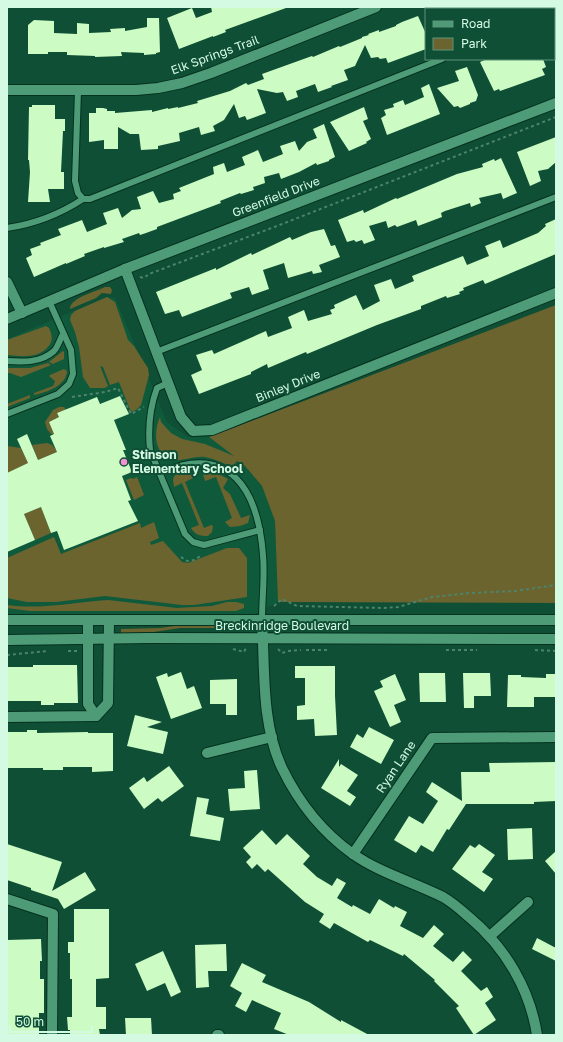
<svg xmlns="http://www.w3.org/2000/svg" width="563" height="1042" font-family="'Golos Text',sans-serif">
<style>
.built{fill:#105a3c}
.green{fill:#6c642f}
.building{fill:#ccfbc4}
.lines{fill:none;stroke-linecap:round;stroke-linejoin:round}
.lane-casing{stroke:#05311f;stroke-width:8}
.street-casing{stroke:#05311f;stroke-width:12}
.secondary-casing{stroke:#05311f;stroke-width:12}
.path{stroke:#4c846b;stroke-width:2;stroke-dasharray:3 3;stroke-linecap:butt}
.lane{stroke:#4e9c77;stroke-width:6}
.street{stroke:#4e9c77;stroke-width:10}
.secondary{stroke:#4e9c77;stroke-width:10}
.poi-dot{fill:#f491d3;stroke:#0f4f35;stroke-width:1.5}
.labels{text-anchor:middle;stroke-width:4;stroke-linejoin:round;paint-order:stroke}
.street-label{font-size:12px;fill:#d4fae4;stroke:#0f4f35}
.poi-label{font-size:12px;font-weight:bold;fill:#d4fae4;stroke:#0f4f35;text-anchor:start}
</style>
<rect width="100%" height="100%" fill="#0f4f35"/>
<polygon class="built" points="107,297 115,298 167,422 188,437 209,437 238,458 262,486 275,521 278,602 237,623 7,624 7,339"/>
<g class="green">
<path d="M 105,287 L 110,287 L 112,290 L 111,294 L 102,293 L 96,298 L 70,309 C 70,298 95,292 105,287 Z"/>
<polygon points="107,297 115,302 128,340 134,346 144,362 148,368 149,375 141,405 136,410 131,412 119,382 110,385 103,367 100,366 108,386 105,388 90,388 83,377 79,347 75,332 70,320 71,315 75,311"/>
<path d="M 556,305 L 556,603 L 278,602 L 275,521 L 262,486 L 245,466 L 237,461 L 232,467 C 223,463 215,459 205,457 C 195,456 183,461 175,460 C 154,457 153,432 160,417 L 161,422 L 171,433 L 182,439 L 205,444 L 234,456 L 209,437 Z"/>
<path d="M 46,326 L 49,328 C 53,336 53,342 47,348 C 36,359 20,356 7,355 L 7,340 Z"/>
<polygon points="63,351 64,352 64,359 53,364 49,362"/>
<polygon points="48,363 51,365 21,377 10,373 7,373 7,368 30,368"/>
<path d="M 64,369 L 67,371 C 66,386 47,392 34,395 L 34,393 L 53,386 L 55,381 L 49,376 L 50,375 Z"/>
<polygon points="30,395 30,398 7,407 7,404"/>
<polygon points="59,407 64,407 66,410 57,413 59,417 49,422 54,434 51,434 47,429 45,422 53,410"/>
<polygon points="47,443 52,445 58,452 38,460 32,445"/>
<polygon points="7,446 21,448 28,463 8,473"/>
<path d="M 186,470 L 189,471 L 193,478 L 185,482 L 204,528 L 211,525 L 213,526 L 212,532 L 208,536 C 200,536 195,535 191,528 L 199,525 L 182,483 L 174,487 L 173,479 L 175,475 Z"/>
<polygon points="207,471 212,471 228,479 223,488 230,494 241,518 250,515 248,523 240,526 230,527 225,522 232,518 216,477 205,481 203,474"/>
<polygon points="137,477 144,495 134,500 126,480 131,478 133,479"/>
<polygon points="41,507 51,533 35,540 24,514"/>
<polygon points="154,522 159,538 150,542 151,545 163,541 182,562 188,563 227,548 239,548 247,558 247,597 194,605 182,605 105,596 56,602 27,602 7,598 7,558 54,537 61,554 140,523 141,528"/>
<path d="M 108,600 L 177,608 L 212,606 L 227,602 L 236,602 L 244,604 L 244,608 L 236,611 L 30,611 L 7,608 L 7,605 C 41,610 74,602 108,600 Z"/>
<polygon points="235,624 235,628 180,628 147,633 121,633 121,629 160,628 182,625"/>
</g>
<g class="building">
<polygon points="211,7 286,7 286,8 225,30 226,32 213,37 213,36 179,49 167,18 192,8 196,18 212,12"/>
<polygon points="418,16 426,34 426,49 388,63 386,58 380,59 378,57 371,58 365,45 355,66 344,70 348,80 331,86 332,87 318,92 315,84 296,91 298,97 287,101 283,92 277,93 257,89 266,113 247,120 245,116 239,118 234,104 224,120 213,126 215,131 201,135 199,127 179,133 180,141 158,146 158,149 141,150 139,134 130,134 118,127 118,149 104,149 104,140 89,142 89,113 96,113 96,108 103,108 107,109 107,111 115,111 115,113 152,110 152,112 168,108 168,109 178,107 178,108 198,103 197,101 230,91 246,83 248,85 264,79 262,74 312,56 313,57 339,46 340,47 362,38 362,37 369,35 368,34 379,30 379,32 396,26 396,25 402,22"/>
<polygon points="147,18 159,18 160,52 156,53 156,54 144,55 144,53 121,52 122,56 95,57 95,56 67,55 67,52 48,52 48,54 28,54 28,25 34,20 54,21 54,33 77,34 77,23 89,24 89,33 111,32 110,29 125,28 125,31 147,27"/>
<polygon points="487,59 543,59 546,67 542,69 545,75 500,91 499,89 494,91 480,62"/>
<polygon points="467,67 478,95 476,101 470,103 470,104 460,108 458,106 454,107 437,88 459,81 455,71"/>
<polygon points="429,84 440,114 387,135 381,118 386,115 384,110 394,107 393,104 403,100 405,105 424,97 421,88"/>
<polygon points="32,105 55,105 55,119 65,119 65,131 63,131 61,172 64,172 64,189 48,189 50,202 28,202 30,172 29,160 28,160 29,107 32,107"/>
<polygon points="364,107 368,119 363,121 371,139 366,142 367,143 349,151 330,122"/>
<polygon points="324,124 335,157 329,160 329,161 317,165 316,163 299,172 281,179 279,173 264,177 265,183 253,187 254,190 241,194 240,193 220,201 221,203 157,227 157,229 146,233 140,235 139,233 122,239 124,242 104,248 104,247 84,254 85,256 66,264 66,263 34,277 26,258 32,255 30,249 41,245 40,243 61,235 58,229 82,220 87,232 107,224 103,213 118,208 122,218 132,210 141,209 137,197 153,191 159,203 174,199 173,194 181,191 179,188 214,174 213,167 224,163 227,172 245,165 242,157 258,150 263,162 283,154 280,146 295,141 299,151 307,142 317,138 313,129"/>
<polygon points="556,137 556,162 548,169 538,171 541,181 530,186 517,152"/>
<polygon points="501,158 517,193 503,199 501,193 479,198 481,203 471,207 470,203 445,211 441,213 442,217 418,226 416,220 397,227 395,225 388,228 386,221 369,226 375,240 364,244 362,240 356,242 354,240 347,242 338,220 363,210 364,213 396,198 397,199 457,174 483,167 482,164 494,159 495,161"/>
<polygon points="556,219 556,254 485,284 483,280 463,288 464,290 459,292 460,294 447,298 446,296 421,306 421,309 377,325 307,354 306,352 268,368 267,364 251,372 251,374 199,394 191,375 202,370 196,355 212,350 214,354 266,331 268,337 292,328 288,317 304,310 308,321 332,314 330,310 335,308 334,305 356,295 363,310 380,301 374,285 391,279 395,289 414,281 412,276 463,256 467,265 489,256 485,246 500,240 503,248 538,233 546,226 545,224"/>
<polygon points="324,229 331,246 335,245 340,257 319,265 322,272 313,274 312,271 288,278 284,263 263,270 269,289 252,295 249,287 230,293 232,298 182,317 179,310 165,314 156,292 216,268 216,270 251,253 252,255 290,237 292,240 311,232"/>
<polygon points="120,396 129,414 114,420 126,450 123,450 132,472 122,476 131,500 128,501 138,521 64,550 57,531 51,533 41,507 24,514 35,540 7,552 7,473 28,463 17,439 27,434 38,460 57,452 50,436 54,434 49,422 59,417 57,413 97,397 100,404"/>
<polygon points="33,665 77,665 78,703 54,703 54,705 41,705 41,701 8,701 8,667 33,667"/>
<polygon points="295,666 335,666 335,696 337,735 315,736 314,719 297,720 297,706 305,705 305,678 295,678"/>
<polygon points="181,672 187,689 194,686 202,708 171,719 156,677 167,673 168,677"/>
<polygon points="419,673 445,673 446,702 420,702"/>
<polygon points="463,673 490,673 491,696 474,696 474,708 464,708"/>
<polygon points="395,674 406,700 394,705 401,722 390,727 374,691 383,687 380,681"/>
<polygon points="546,674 556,674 556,697 534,697 534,707 507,707 508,675 521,675 521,677 546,678"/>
<polygon points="237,679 237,715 226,715 226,704 210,704 210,680"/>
<polygon points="135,715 162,722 147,727 168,732 163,754 127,746"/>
<polygon points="369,727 394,740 381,764 350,747 357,734 363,738"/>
<polygon points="27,730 37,730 37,733 88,732 88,733 113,733 113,771 92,772 92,767 63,767 63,770 43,770 43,768 7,768 7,732 27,732"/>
<polygon points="339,759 339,767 341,764 358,775 347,791 356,797 350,806 321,788"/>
<polygon points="556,762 556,801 534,802 534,804 465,804 466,804 449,830 447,829 433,852 421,845 416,853 394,840 409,816 423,824 438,801 426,792 432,782 462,801 461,772 490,772 489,763"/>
<polygon points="169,766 184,786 162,802 158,798 144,809 129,788 144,777 147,782"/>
<polygon points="257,770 260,809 230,811 228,789 245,788 244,771"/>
<polygon points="197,797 209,799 206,814 224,818 220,841 190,836"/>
<polygon points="532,828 533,859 508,860 507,829"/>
<polygon points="262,830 276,845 287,834 310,856 303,864 317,877 332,886 337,878 346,883 337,898 352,907 353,905 370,914 379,899 394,908 395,906 407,912 400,926 423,938 434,925 444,934 433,946 453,962 463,951 472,960 461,971 481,991 487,987 493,997 485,1003 496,1020 474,1035 456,1008 459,1006 434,981 435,980 404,954 403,956 370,940 368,942 334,923 330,929 319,922 324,914 305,902 268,869 265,872 257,864 252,869 246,862 251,857 243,848"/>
<polygon points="7,844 62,862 52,891 85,872 96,890 64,909 58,899 31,890 31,888 7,880"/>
<polygon points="479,844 495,855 482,872 493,879 484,892 452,869 470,845 475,848"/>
<polygon points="556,851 556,874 545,861"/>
<polygon points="74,909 109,909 109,978 96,979 96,1007 106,1007 106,1029 99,1029 100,1035 70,1035 70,1030 68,1030 67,1017 72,1017 72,979 70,979 70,953 68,953 68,942 74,942"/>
<polygon points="537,938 556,948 556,961 532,949"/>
<polygon points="41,939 42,961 40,961 40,979 44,979 44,1013 39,1013 39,1035 7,1035 7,940"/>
<polygon points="226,944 227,971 208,971 209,987 196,988 195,945"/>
<polygon points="163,951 181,992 171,997 165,983 147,991 135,964"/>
<polygon points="242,963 266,975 262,982 309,1002 341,1022 341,1020 369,1035 289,1035 274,1029 281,1013 252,1000 246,1012 235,1006 242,993 230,986"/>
<polygon points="125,1018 151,1018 152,1035 126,1035"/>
</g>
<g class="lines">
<defs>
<g id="lane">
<polyline points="78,91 75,181 78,193 83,199 90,199 442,59"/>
<path d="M 7,228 C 35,224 60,214 83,199"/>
<polyline points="156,352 556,197"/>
<path d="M 7,361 C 23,362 41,363 54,351 C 58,347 60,339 63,334"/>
<path d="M 168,383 L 157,388 C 150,407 148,430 150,450 L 185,534 L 193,542 L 204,545 L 260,530"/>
<polyline points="7,414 58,394 69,384 73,374 71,350 49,301"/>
<path d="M 160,473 C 231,442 258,491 263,555 C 265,576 262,598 262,620"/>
</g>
<g id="street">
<polyline points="554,12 556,19"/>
<polyline points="7,90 136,90 158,88 182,83 211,73 376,7"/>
<polyline points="125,269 181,417 193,431 212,430 556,293"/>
<polyline points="7,282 22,313"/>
<polyline points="7,319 125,269 556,103"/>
<polyline points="88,620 88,704 96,716"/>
<path d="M 262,620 C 265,669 261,723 282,768 C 299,803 322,832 353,854 C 380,873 413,882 443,897 C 452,902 461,910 469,917 C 505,947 530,989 537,1035"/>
<polyline points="7,717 96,716 108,703 109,620"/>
<polyline points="207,753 272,737"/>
<polyline points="353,854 432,738 556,737"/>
<polyline points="7,899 53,914 52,1035"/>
<polyline points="490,936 528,902"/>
<polyline points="217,1035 219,1035"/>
</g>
<g id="secondary">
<polyline points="7,620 556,620"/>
<polyline points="7,640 149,638 556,639"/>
</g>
</defs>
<use href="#lane" class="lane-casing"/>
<use href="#street" class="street-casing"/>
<use href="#secondary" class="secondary-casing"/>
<g class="path">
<polyline points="140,277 144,278 149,274 277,226 556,117"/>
<polyline points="72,397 105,392 118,388 131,414 144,407"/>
<polyline points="181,557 187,561 194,560 202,555"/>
<polyline points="274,606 282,599 297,606 384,608 398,607 432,597 470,593 515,591 556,585"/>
<polyline points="233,649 244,652 246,648"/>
<polyline points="278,649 282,653 288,651 301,650"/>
<polyline points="306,650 329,650"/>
<polyline points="446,650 477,650"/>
<polyline points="535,650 556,651"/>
<polyline points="68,651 77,651"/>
<polyline points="7,655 48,651"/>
</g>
<use href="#lane" class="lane"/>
<use href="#street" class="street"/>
<use href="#secondary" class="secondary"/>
</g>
<circle class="poi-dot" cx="124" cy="462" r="4"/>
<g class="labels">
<g class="street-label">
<text transform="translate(215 55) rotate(-20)" y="4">Elk Springs Trail</text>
<text transform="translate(276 197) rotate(-21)" y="4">Greenfield Drive</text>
<text transform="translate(288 386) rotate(-22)" y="4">Binley Drive</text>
<text x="282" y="630">Breckinridge Boulevard</text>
<text transform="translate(396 767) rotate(-56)" y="4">Ryan Lane</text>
</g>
<g class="poi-label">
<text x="132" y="459">Stinson<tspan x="132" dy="14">Elementary School</tspan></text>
</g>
</g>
<rect width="563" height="1042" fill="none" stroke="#d4fae4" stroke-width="16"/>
<rect x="425" y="8" width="130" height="52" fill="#0f4f35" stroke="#5e937b"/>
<rect x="433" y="21" width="20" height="6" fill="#4e9c77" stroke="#5e937b"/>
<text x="461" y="28" font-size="12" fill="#d4fae4">Road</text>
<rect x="433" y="38" width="20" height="12" fill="#6c642f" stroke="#5e937b"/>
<text x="461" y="48" font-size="12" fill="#d4fae4">Park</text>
<path d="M10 1026v6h82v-6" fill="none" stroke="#d4fae4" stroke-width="2"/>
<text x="16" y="1026" font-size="12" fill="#d4fae4" stroke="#0f4f35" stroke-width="3" paint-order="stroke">50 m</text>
</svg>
